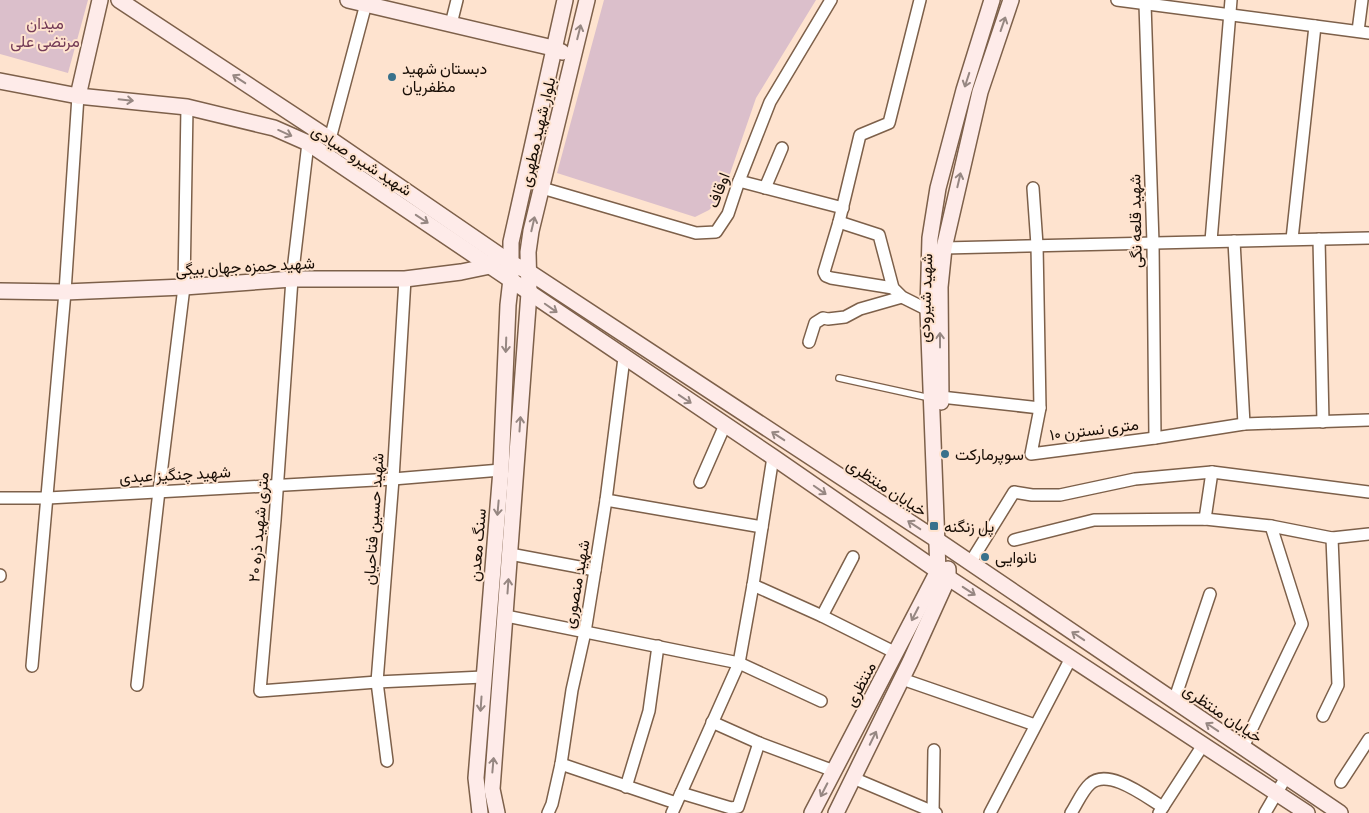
<svg xmlns="http://www.w3.org/2000/svg" width="1369" height="813" font-family="Manrope,Vazirmatn,sans-serif">
<style>
.green{fill:#dbbfcb}
.lines{fill:none;stroke-linecap:round;stroke-linejoin:round}
.lane-casing{stroke:#7d604a;stroke-width:8}
.street-casing{stroke:#7d604a;stroke-width:14}
.secondary-casing{stroke:#7d604a;stroke-width:18}
.lane{stroke:#fff;stroke-width:5.5}
.street{stroke:#fff;stroke-width:11}
.secondary{stroke:#feebe9;stroke-width:15}
.oneway{stroke:#968782}
.poi-dot{fill:#39718b;stroke:#fee3cf;stroke-width:2}
.labels{text-anchor:middle;stroke-width:4;stroke-linejoin:round;paint-order:stroke}
.park-label{font-size:16px;fill:#733a56;stroke:#fee3cf}
.poi-label{font-size:16px;fill:#180d05;stroke:#fee3cf;text-anchor:start}
.street-label{font-size:16px;fill:#180d05;stroke:#fee3cf}
</style>
<rect width="100%" height="100%" fill="#fee3cf"/>
<g class="green">
<polygon points="0,0 88,0 68,73 0,54"/>
<polygon points="604,0 816,0 756,98 722,197 709,210 695,217 557,173"/>
</g>
<g class="lines">
<defs>
<polyline id="lane" points="839,378 930,398"/>
<g id="street">
<polyline points="1117,0 1369,33"/>
<polyline points="1145,4 1153,243 1155,438"/>
<polyline points="451,24 457,0"/>
<polyline points="1358,31 1362,0"/>
<polyline points="330,139 367,0"/>
<polyline points="308,143 292,279 275,520 260,691 377,682 483,677"/>
<polyline points="739,181 843,208"/>
<polyline points="542,188 696,233 716,232 728,214 739,181 770,102 831,0"/>
<polyline points="765,188 782,148"/>
<polyline points="1033,188 1037,245 1040,408 1031,454 1155,438 1244,424 1369,420"/>
<polyline points="839,222 879,235 893,288 902,297 928,310"/>
<polyline points="1292,239 1315,26"/>
<polyline points="1319,239 1323,422"/>
<polyline points="1211,241 1231,0"/>
<polyline points="1234,241 1244,424"/>
<polyline points="944,248 1369,238"/>
<polyline points="893,288 831,278 826,276 824,272 839,222 860,135 889,123 920,0"/>
<polyline points="809,342 815,323 823,318 828,319 845,317 860,309 902,297"/>
<polyline points="941,397 1040,408"/>
<polyline points="700,482 725,425"/>
<polyline points="0,498 48,498 393,479 501,470"/>
<polyline points="606,500 762,527"/>
<polyline points="1205,519 1212,472"/>
<polyline points="1014,540 1094,520 1205,519 1271,526 1332,538 1369,534"/>
<polyline points="510,554 595,570"/>
<polyline points="970,563 1014,492 1032,495 1060,495 1135,479 1212,472 1369,492"/>
<polyline points="0,575 0,576"/>
<polyline points="753,585 822,616 896,653"/>
<polyline points="506,616 739,663 821,701"/>
<polyline points="822,616 853,557"/>
<polyline points="32,666 65,292 78,96"/>
<polyline points="902,679 1035,725"/>
<polyline points="137,685 159,491 184,287 187,107"/>
<polyline points="1174,701 1210,594"/>
<polyline points="1323,716 1338,685 1332,538"/>
<polyline points="712,722 759,743 834,771"/>
<polyline points="1243,747 1302,624 1271,526"/>
<polyline points="387,761 377,682 393,479 405,279"/>
<polyline points="561,764 676,803"/>
<polyline points="853,778 936,813"/>
<polyline points="1341,782 1369,739"/>
<polyline points="626,787 649,711 658,646"/>
<polyline points="681,793 731,808 738,807 759,743"/>
<polyline points="933,812 934,750"/>
<polyline points="548,813 552,804 561,764 572,690 585,632 595,570 606,500 624,358"/>
<polyline points="672,813 739,663 753,585 773,457"/>
<polyline points="990,813 1071,658"/>
<path d="M 1071,813 C 1077,804 1082,791 1090,784 C 1108,767 1146,797 1163,807"/>
<polyline points="1159,813 1203,745"/>
<polyline points="1265,813 1286,777"/>
</g>
<g id="secondary">
<polyline points="119,0 330,139 511,263 529,272 937,540 1340,813"/>
<polyline points="348,0 553,48 562,52"/>
<polyline points="0,81 78,96 187,107 274,128 308,143 773,457 938,571 1307,813"/>
<polyline points="78,96 100,0"/>
<polyline points="0,291 65,292 184,287 292,279 405,279 461,272 490,266 494,260"/>
<polyline points="941,402 940,287 944,248 980,92 1011,0"/>
<polyline points="480,813 476,778 501,470 508,305 511,279 511,242 565,0"/>
<polyline points="497,813 492,789 529,293 528,252 531,231 587,0"/>
<polyline points="812,813 938,571 928,310 930,238 938,188 964,90 992,0"/>
<polyline points="836,813 910,662 948,578 948,569"/>
</g>
</defs>
<use href="#lane" class="lane-casing"/>
<use href="#street" class="street-casing"/>
<use href="#secondary" class="secondary-casing"/>
<use href="#lane" class="lane"/>
<use href="#street" class="street"/>
<use href="#secondary" class="secondary"/>
</g>
<defs><path id="oneway-shaft" d="M-6 0H5M1.5-3L5.5 0L1.5 3" fill="none" stroke-width="1.6" stroke-linecap="round" stroke-linejoin="round" transform="scale(1.25)"/></defs>
<g class="oneway">
<use href="#oneway-shaft" transform="translate(1003 24) rotate(-71)"/>
<use href="#oneway-shaft" transform="translate(579 32) rotate(-76)"/>
<use href="#oneway-shaft" transform="translate(239 79) rotate(-147)"/>
<use href="#oneway-shaft" transform="translate(967 80) rotate(108)"/>
<use href="#oneway-shaft" transform="translate(126 100) rotate(6)"/>
<use href="#oneway-shaft" transform="translate(285 133) rotate(24)"/>
<use href="#oneway-shaft" transform="translate(959 180) rotate(-77)"/>
<use href="#oneway-shaft" transform="translate(422 219) rotate(34)"/>
<use href="#oneway-shaft" transform="translate(533 224) rotate(-77)"/>
<use href="#oneway-shaft" transform="translate(551 308) rotate(35)"/>
<use href="#oneway-shaft" transform="translate(940 340) rotate(-90)"/>
<use href="#oneway-shaft" transform="translate(506 345) rotate(92)"/>
<use href="#oneway-shaft" transform="translate(685 399) rotate(34)"/>
<use href="#oneway-shaft" transform="translate(520 424) rotate(-86)"/>
<use href="#oneway-shaft" transform="translate(778 436) rotate(-147)"/>
<use href="#oneway-shaft" transform="translate(820 490) rotate(35)"/>
<use href="#oneway-shaft" transform="translate(498 508) rotate(95)"/>
<use href="#oneway-shaft" transform="translate(914 525) rotate(-147)"/>
<use href="#oneway-shaft" transform="translate(508 586) rotate(-86)"/>
<use href="#oneway-shaft" transform="translate(969 591) rotate(33)"/>
<use href="#oneway-shaft" transform="translate(915 614) rotate(117)"/>
<use href="#oneway-shaft" transform="translate(1078 636) rotate(-146)"/>
<use href="#oneway-shaft" transform="translate(481 704) rotate(94)"/>
<use href="#oneway-shaft" transform="translate(1212 727) rotate(-146)"/>
<use href="#oneway-shaft" transform="translate(873 738) rotate(-64)"/>
<use href="#oneway-shaft" transform="translate(493 765) rotate(-85)"/>
<use href="#oneway-shaft" transform="translate(824 790) rotate(117)"/>
</g>
<g class="poi-dot">
<circle cx="392" cy="77" r="5"/>
<circle cx="945" cy="454" r="5"/>
<rect x="929" y="521" width="10" height="10" rx="2.5"/>
<circle cx="985" cy="557" r="5"/>
</g>
<g class="labels">
<g class="park-label">
<text x="45" y="29">میدان<tspan x="45" dy="18">مرتضی علی</tspan></text>
</g>
<g class="poi-label">
<text x="402" y="74">دبستان شهید<tspan x="402" dy="18">مظفریان</tspan></text>
<text x="955" y="460">سوپرمارکت</text>
<text x="944" y="532">پل زنگنه</text>
<text x="995" y="563">نانوایی</text>
</g>
<g class="street-label">
<text transform="translate(537 132) rotate(-77)" y="6">بلوار شهید مطهری</text>
<text transform="translate(362 160) rotate(33)" y="6">شهید شیرو صیادی</text>
<text transform="translate(718 190) rotate(-69)" y="6">اوقاف</text>
<text transform="translate(1135 221) rotate(-91)" y="6">شهید قلعه نگی</text>
<text transform="translate(245 266) rotate(-3)" y="6">شهید حمزه جهان بیگی</text>
<text transform="translate(925 298) rotate(-88)" y="6">شهید شیرودی</text>
<text transform="translate(1094 429) rotate(-7)" y="6">۱۰ متری نسترن</text>
<text transform="translate(175 474) rotate(-3)" y="6">شهید چنگیز عبدی</text>
<text transform="translate(887 487) rotate(33)" y="6">خیابان منتظری</text>
<text transform="translate(373 519) rotate(-86)" y="6">شهید حسین فتاحیان</text>
<text transform="translate(258 527) rotate(-85)" y="6">۲۰ متری شهید ذره</text>
<text transform="translate(477 545) rotate(-85)" y="6">سنگ معدن</text>
<text transform="translate(576 584) rotate(-80)" y="6">شهید منصوری</text>
<text transform="translate(860 684) rotate(-62)" y="6">منتظری</text>
<text transform="translate(1223 713) rotate(34)" y="6">خیابان منتظری</text>
</g>
</g>
</svg>
